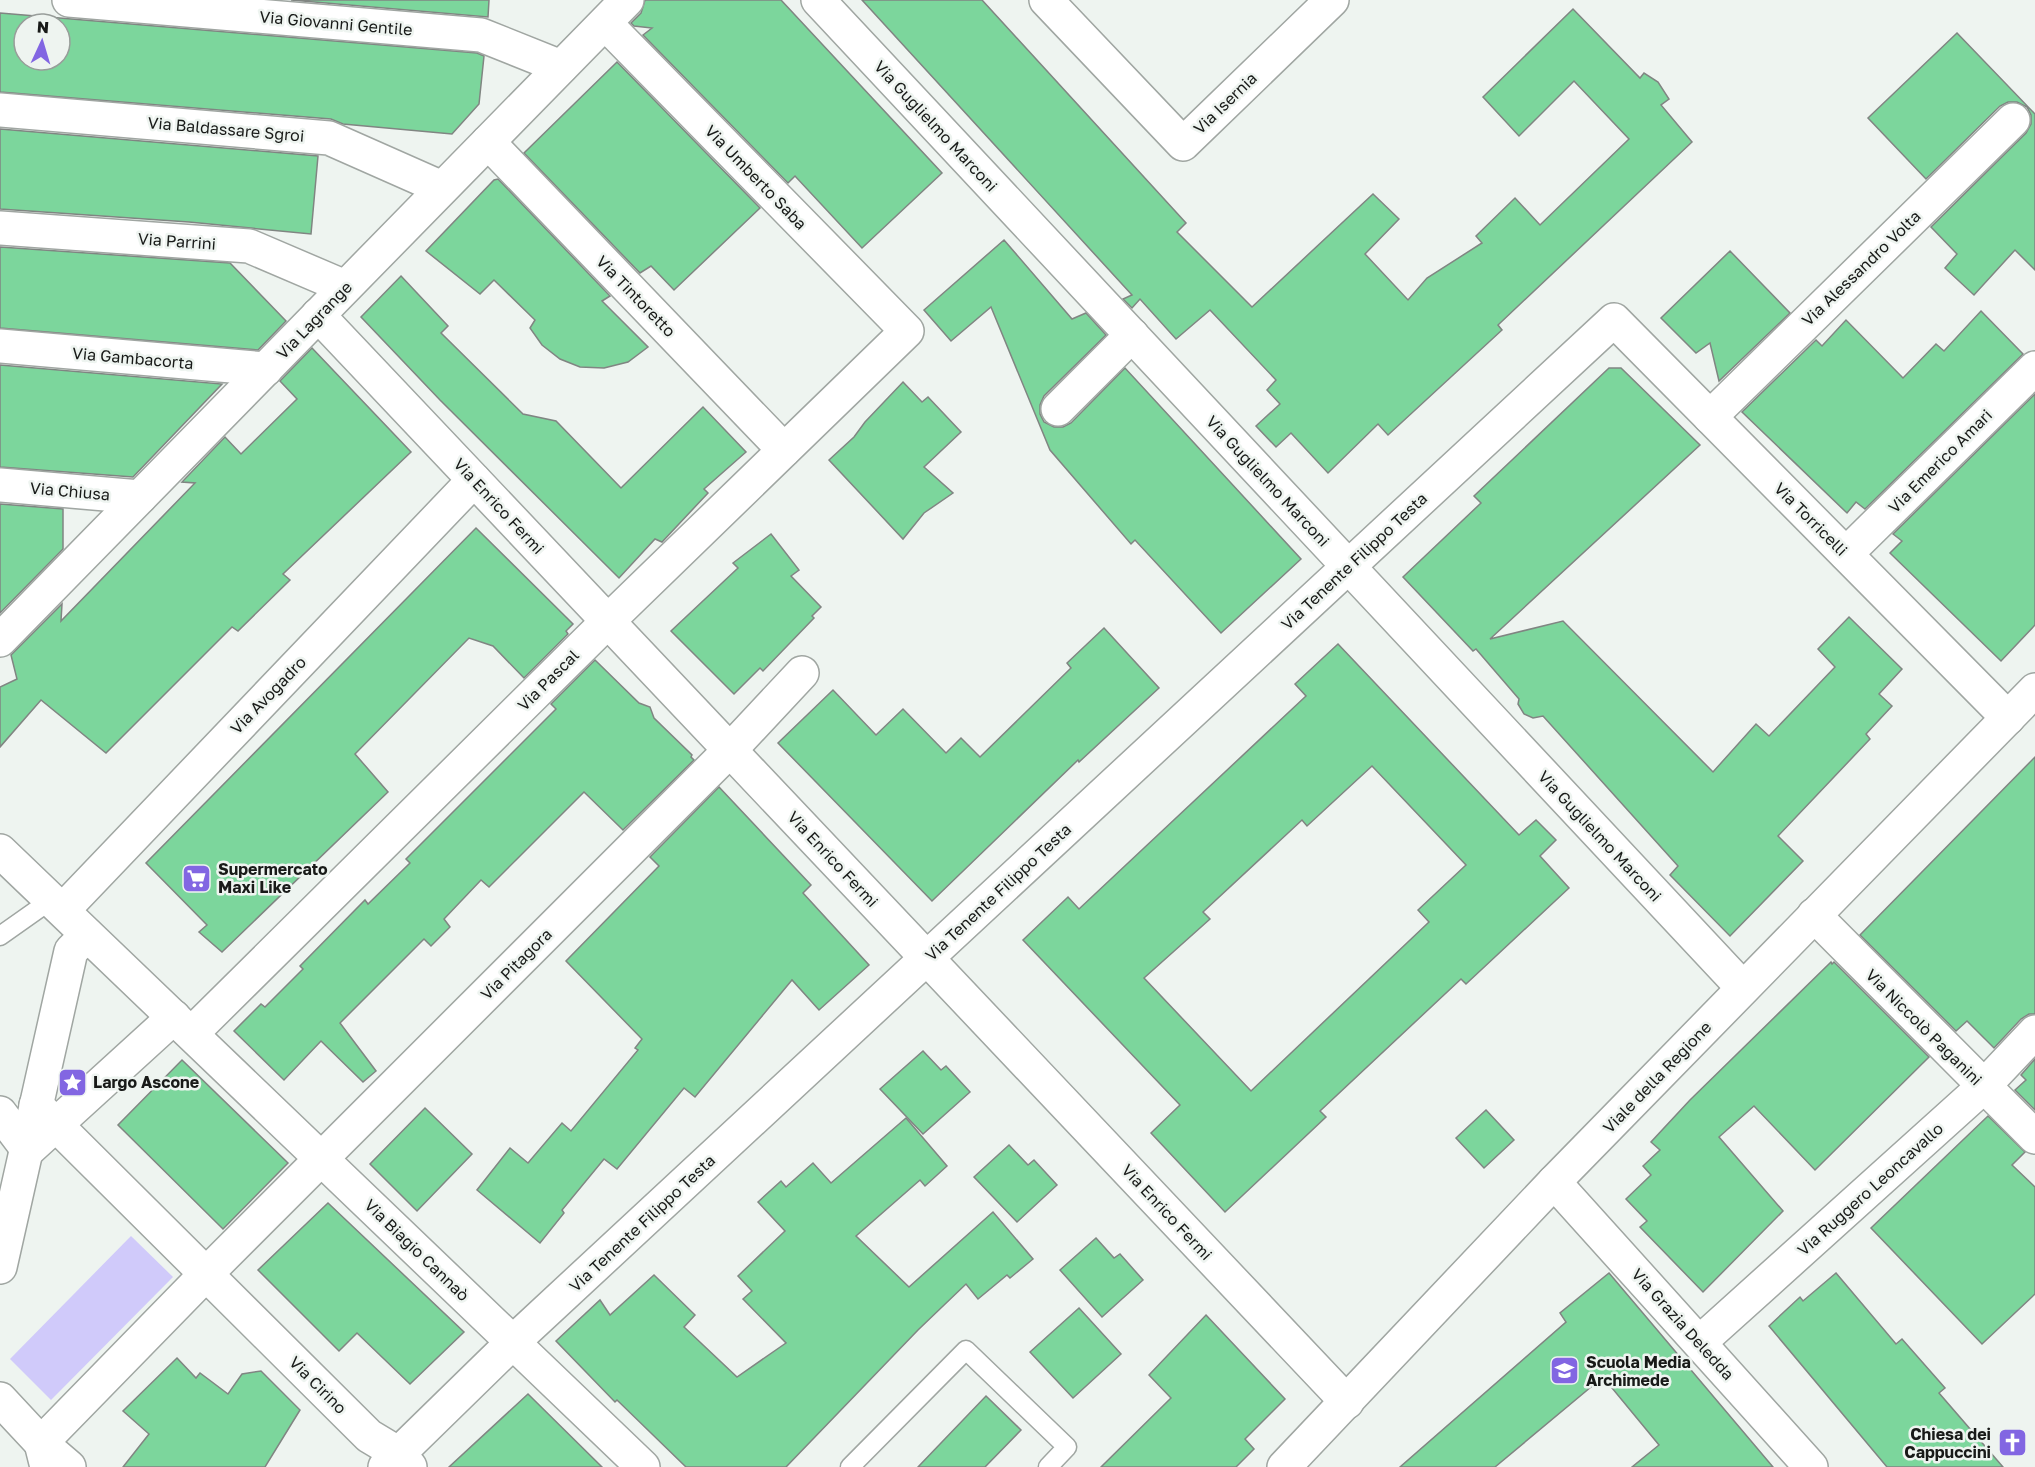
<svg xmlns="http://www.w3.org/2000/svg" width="2035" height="1467" font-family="'Golos Text',sans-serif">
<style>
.green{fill:#d0cafa}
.building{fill:#7cd69c;stroke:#808582;stroke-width:1.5;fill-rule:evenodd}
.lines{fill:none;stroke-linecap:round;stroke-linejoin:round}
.lane-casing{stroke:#a0a6a2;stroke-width:21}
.street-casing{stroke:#a0a6a2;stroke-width:36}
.secondary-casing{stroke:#a0a6a2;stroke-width:36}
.lane{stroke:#fff;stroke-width:18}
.street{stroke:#fff;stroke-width:33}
.secondary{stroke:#fff;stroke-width:33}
.labels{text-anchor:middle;stroke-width:5;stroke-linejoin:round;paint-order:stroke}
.street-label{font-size:16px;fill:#181a18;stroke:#eef4f0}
.poi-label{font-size:16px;font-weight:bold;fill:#181a18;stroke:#eef4f0;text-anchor:start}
</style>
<rect width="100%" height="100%" fill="#eef4f0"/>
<polygon class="green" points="131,1236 173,1277 51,1400 10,1359"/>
<g class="building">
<polygon points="291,0 489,0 488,17"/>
<polygon points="645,0 781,0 942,173 862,248 795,176 788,183 643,35 652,28 634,26 631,23 641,13"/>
<polygon points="862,0 982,0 1186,223 1177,232 1252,307 1373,194 1399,219 1365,254 1408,300 1427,278 1482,243 1476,236 1515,198 1540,225 1629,139 1574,81 1519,136 1483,97 1573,9 1640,78 1644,73 1658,82 1669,99 1661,105 1692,142 1498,325 1502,330 1388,435 1378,424 1328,473 1291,433 1276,447 1256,426 1280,404 1267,390 1276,380 1210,310 1176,339 1140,299 1132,308 1123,299 1132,295"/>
<path d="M 0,13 L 477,53 L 484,56 L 479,104 L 452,134 L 343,124 L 331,119 L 0,92 ZM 24,24 L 60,24 L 60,60 L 24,60 Z"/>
<polygon points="1957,33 2035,114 2035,270 2015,250 1974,295 1945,268 1957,254 1931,227 2026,133 2031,124 2031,115 2027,107 2017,102 2008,102 2000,106 1926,179 1868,118"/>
<polygon points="617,62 760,208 674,290 651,266 640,273 524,153"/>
<polygon points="0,129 318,156 311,234 189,222 0,209"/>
<polygon points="498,179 610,296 602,301 648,347 628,362 604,368 580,367 560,359 542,345 530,328 535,320 494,280 480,294 426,251 494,180"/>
<polygon points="1004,240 1072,319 1086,313 1106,335 1044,396 1040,405 1040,414 1044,422 1054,427 1063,427 1071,423 1125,368 1301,559 1221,633 1135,540 1131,544 1050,450 991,307 951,341 924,310"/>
<polygon points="0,247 230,263 286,321 258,350 0,328"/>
<polygon points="1730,251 1790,313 1719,381 1710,343 1696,353 1661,318"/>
<polygon points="401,276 448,326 441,333 523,414 556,421 621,488 703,407 746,452 704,489 708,493 662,542 655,539 619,578 440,400 361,317"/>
<polygon points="1981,311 2023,354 1865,509 1856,502 1847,513 1742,412 1816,340 1822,346 1846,320 1903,378 1936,344 1944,351"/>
<polygon points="312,348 411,452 283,574 290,580 238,631 232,627 106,753 41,700 0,747 0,687 17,679 11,655 62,604 61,621 195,483 182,482 225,437 241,454 297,399 280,381"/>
<polygon points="0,365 222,384 133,477 0,467"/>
<polygon points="1609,368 1621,368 1700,445 1490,639 1563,621 1713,772 1756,724 1769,736 1835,667 1818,649 1849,617 1902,669 1879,694 1892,706 1866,734 1870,739 1778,836 1803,861 1730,936 1670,875 1678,866 1543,716 1533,718 1524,714 1518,704 1519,699 1476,649 1473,651 1403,577 1481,503 1474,496"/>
<polygon points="903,382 922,402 928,397 961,432 924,467 953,493 924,513 903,539 829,460 854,437 865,422"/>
<polygon points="2035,394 2035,625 2001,661 1890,553 1902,541 1893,534"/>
<polygon points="0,504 63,509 63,549 0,613"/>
<polygon points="476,528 573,624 566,631 568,634 524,678 493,646 469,638 355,754 388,792 222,952 199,932 207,925 146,863"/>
<polygon points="771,534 799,570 791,576 821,607 812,616 814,618 763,671 760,668 734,694 671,631 738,568 733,563"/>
<polygon points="1104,628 1159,688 1079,762 1078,760 932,901 778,743 833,690 876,735 903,709 946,753 961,738 980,757 1071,668 1067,663"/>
<path d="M 1338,644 L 1519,835 L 1536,820 L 1556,840 L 1540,856 L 1569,888 L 1466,984 L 1461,979 L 1320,1111 L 1326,1117 L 1225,1212 L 1151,1133 L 1180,1105 L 1023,940 L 1068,897 L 1079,909 L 1306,696 L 1295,684 ZM 1372,766 L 1466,865 L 1418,910 L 1429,922 L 1251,1091 L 1144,978 L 1210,919 L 1203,912 L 1302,820 L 1307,826 Z"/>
<polygon points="595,660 639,703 650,707 654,718 692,755 691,757 694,760 623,830 584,792 489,887 481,880 444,919 450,927 431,946 424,939 340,1023 376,1071 363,1082 321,1041 284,1080 234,1031 261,1004 265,1007 303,969 300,966 365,900 368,904 410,863 406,859 556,709 551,704"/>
<polygon points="2035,757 2035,1014 2029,1014 2021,1019 1994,1048 1967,1021 1956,1031 1860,935"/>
<polygon points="719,787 811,885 803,893 869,965 819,1010 792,980 695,1097 684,1088 617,1169 604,1159 562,1210 564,1213 540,1243 477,1190 510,1148 528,1163 562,1123 571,1131 638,1050 635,1048 642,1039 566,961 659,866 650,857"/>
<polygon points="1831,962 1832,964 1834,962 1929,1057 1815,1170 1754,1106 1719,1137 1783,1211 1703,1292 1640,1227 1647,1221 1626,1199 1651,1175 1643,1166 1660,1150 1651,1142 1690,1100"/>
<polygon points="923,1051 941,1070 946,1066 970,1092 923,1134 880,1089"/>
<polygon points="2035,1059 2035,1110 2015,1090 2026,1080 2021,1075"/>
<polygon points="182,1060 288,1163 223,1229 118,1125"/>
<polygon points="425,1108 472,1154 417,1211 370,1164"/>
<polygon points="1486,1110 1514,1140 1484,1168 1456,1138"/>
<polygon points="1988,1116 2025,1152 2012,1165 2035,1187 2035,1294 1982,1344 1871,1228"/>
<polygon points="906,1118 947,1166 925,1186 920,1180 856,1236 909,1287 993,1212 1033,1259 1010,1278 1007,1275 978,1299 966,1284 918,1330 786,1467 686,1467 617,1400 615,1402 556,1341 600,1300 610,1315 654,1275 695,1315 684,1327 737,1377 786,1343 743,1299 752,1291 738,1276 785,1231 758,1202 781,1181 786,1187 813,1163 831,1183"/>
<polygon points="1009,1145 1028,1165 1034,1160 1057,1185 1017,1222 974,1177"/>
<polygon points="328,1203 464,1332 410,1384 357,1333 339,1351 258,1270"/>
<polygon points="1096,1238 1114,1258 1120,1254 1143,1280 1102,1317 1060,1270"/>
<polygon points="1609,1273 1773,1467 1632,1467 1659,1445 1603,1377 1495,1467 1400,1467 1566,1322 1560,1313"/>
<polygon points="1836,1273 1896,1344 1902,1339 1945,1388 1939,1393 2003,1467 1887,1467 1769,1326 1800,1297 1803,1301"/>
<polygon points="1079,1308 1121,1354 1073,1398 1030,1352"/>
<polygon points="1206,1315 1285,1399 1245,1439 1254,1449 1236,1467 1101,1467 1171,1398 1149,1375"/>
<polygon points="177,1358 196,1378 200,1373 228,1394 242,1374 261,1371 300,1410 265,1467 123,1467 149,1434 123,1411"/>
<polygon points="528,1394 602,1467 449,1467"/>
<polygon points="986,1396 1021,1430 985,1467 918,1467"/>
</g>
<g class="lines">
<defs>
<g id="lane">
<polyline points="0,936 51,900"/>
<polyline points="850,1467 966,1350 1067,1447 1048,1467"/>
</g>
<g id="street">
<polyline points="69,0 481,35 561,67"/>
<polyline points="818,0 1743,988"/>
<polyline points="1046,0 1183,144 1332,0"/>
<polyline points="0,110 329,138 442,188"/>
<polyline points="488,142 784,450"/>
<polyline points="0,228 249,246 345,287"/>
<polyline points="318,315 1347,1402"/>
<polyline points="0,346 266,369"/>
<polyline points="1058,409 1132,335"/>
<polyline points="1710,417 2013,120"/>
<polyline points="0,485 140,497"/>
<polyline points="1846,554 2035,368"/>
<polyline points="0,640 627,0"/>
<polyline points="63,910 474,480"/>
<polyline points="1814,915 2035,1137"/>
<polyline points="192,1033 608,621 907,331 605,23"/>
<polyline points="36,1105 369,1436 399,1454 410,1467"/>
<polyline points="1554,1182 1811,1467"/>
<polyline points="1700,1342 1983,1087 2035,1032"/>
<polyline points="47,1467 41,1443 207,1273 730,750 802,673"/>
<polyline points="385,1467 513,1342 1614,320 2008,718"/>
</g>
<g id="secondary">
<polyline points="0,851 643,1467"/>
<polyline points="0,1113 28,1150 174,1017"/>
<polyline points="0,1267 71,951 87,935"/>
<polyline points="0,1399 41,1443 69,1467"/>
<polyline points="1284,1467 1554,1182 2035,690"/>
</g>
</defs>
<use href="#lane" class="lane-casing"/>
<use href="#street" class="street-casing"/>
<use href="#secondary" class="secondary-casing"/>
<use href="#lane" class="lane"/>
<use href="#street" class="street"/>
<use href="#secondary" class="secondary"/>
</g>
<defs>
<symbol id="supermarket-square" viewBox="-11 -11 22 22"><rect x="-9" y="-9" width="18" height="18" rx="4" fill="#8266e2" stroke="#eef4f0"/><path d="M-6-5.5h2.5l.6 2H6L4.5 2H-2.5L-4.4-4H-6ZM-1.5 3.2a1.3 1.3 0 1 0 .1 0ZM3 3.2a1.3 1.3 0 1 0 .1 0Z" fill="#fff"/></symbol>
<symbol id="sight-square" viewBox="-11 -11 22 22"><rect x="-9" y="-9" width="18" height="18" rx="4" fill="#8266e2" stroke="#eef4f0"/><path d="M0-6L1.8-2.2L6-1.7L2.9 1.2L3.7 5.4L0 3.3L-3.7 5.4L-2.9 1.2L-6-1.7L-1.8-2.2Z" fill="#fff"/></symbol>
<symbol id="school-square" viewBox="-11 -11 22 22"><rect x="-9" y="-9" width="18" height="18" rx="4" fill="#8266e2" stroke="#eef4f0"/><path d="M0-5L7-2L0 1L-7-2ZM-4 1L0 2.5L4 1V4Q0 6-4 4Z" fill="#fff"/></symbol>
<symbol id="church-square" viewBox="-11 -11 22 22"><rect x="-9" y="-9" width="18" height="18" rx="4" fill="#8266e2" stroke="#eef4f0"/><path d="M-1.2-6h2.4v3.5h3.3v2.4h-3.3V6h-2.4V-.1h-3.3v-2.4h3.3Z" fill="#fff"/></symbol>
</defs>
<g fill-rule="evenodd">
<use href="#supermarket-square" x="180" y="862" width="33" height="33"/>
<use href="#sight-square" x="56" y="1066" width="33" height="33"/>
<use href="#school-square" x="1548" y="1354" width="33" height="33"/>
<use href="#church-square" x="1996" y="1426" width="33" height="33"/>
</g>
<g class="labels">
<g class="street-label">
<text transform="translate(336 23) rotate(5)" y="6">Via Giovanni Gentile</text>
<text transform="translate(1225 103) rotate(-44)" y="6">Via Isernia</text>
<text transform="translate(936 126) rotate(47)" y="6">Via Guglielmo Marconi</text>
<text transform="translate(226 129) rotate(5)" y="6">Via Baldassare Sgroi</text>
<text transform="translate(756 177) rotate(46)" y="6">Via Umberto Saba</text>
<text transform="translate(177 241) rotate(4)" y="6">Via Parrini</text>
<text transform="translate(1861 268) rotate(-44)" y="6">Via Alessandro Volta</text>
<text transform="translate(636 296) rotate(46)" y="6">Via Tintoretto</text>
<text transform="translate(314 320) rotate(-46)" y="6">Via Lagrange</text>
<text transform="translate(133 358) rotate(5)" y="6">Via Gambacorta</text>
<text transform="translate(1940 461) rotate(-45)" y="6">Via Emerico Amari</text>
<text transform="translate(1268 481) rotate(47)" y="6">Via Guglielmo Marconi</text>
<text transform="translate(70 491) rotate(5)" y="6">Via Chiusa</text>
<text transform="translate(499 506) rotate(47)" y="6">Via Enrico Fermi</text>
<text transform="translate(1811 519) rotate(45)" y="6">Via Torricelli</text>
<text transform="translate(1354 561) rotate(-43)" y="6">Via Tenente Filippo Testa</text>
<text transform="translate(548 680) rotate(-45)" y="6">Via Pascal</text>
<text transform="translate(268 695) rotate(-46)" y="6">Via Avogadro</text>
<text transform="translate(1600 836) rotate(47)" y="6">Via Guglielmo Marconi</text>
<text transform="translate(833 859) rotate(47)" y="6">Via Enrico Fermi</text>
<text transform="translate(998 892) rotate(-43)" y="6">Via Tenente Filippo Testa</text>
<text transform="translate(516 964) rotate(-45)" y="6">Via Pitagora</text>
<text transform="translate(1924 1027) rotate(45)" y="6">Via Niccolò Paganini</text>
<text transform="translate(1657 1077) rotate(-46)" y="6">Viale della Regione</text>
<text transform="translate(1870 1189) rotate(-42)" y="6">Via Ruggero Leoncavallo</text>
<text transform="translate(1167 1212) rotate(47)" y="6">Via Enrico Fermi</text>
<text transform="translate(642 1223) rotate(-43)" y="6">Via Tenente Filippo Testa</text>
<text transform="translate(417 1250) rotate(44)" y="6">Via Biagio Cannaò</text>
<text transform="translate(1683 1324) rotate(48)" y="6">Via Grazia Deledda</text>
<text transform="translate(318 1385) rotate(45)" y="6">Via Cirino</text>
</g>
<g class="poi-label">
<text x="218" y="875">Supermercato<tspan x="218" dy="18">Maxi Like</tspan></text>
<text x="93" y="1088">Largo Ascone</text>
<text x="1586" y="1368">Scuola Media<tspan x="1586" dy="18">Archimede</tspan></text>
<text x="1991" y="1440" text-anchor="end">Chiesa dei<tspan x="1991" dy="18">Cappuccini</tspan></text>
</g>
</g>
<g transform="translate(42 42) rotate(4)"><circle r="28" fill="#eef4f0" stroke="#989d9a" stroke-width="1.5"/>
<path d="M0-4.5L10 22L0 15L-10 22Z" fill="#8266e2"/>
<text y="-9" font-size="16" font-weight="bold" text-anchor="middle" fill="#181a18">N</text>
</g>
</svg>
